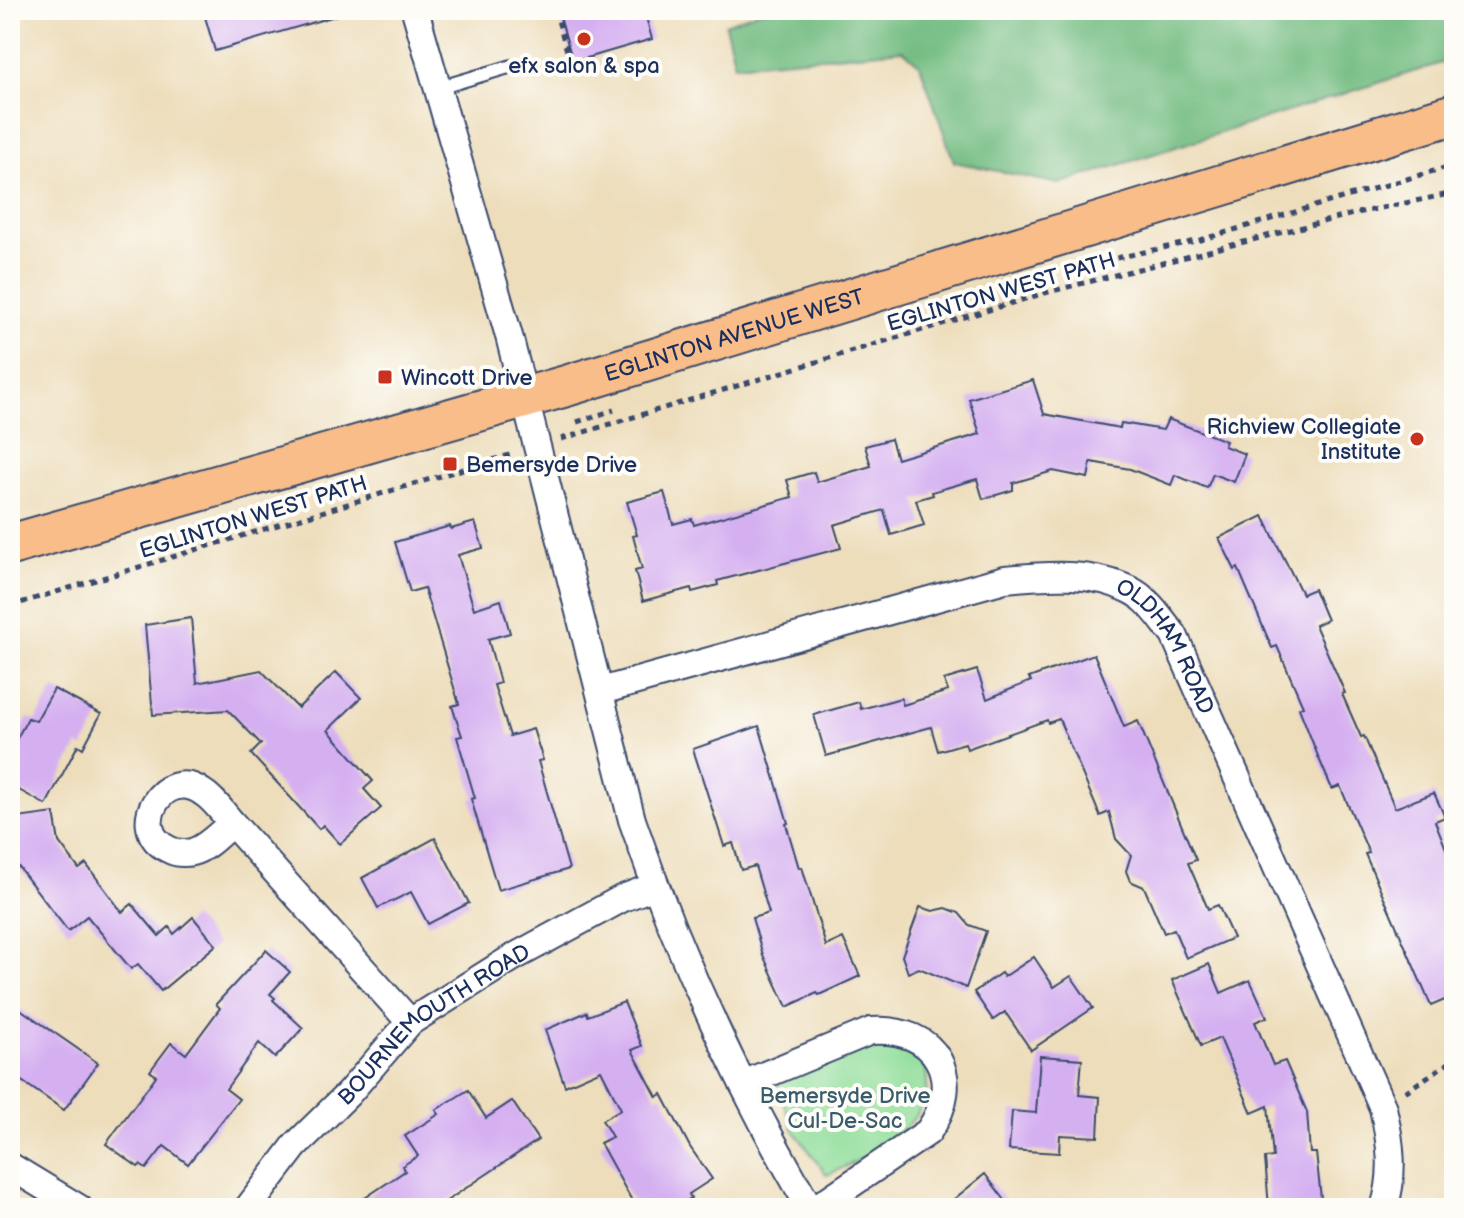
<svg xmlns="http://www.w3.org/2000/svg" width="1464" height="1218" font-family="'Balsamiq Sans',sans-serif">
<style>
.green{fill:#91de9b;stroke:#56867c;stroke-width:2}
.forest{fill:#74bd83;stroke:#487670;stroke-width:2}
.building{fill:#d5b0f1}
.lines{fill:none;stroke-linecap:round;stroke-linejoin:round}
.lane-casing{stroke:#3a496c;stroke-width:16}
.street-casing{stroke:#3a496c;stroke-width:30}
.primary-casing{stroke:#3a496c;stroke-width:44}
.path{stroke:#3a496c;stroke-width:5;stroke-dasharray:6 6;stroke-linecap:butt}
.lane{stroke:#fff;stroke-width:12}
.street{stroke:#fff;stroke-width:26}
.primary{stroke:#f8bd89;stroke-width:40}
.poi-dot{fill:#c8321e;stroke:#fdfcf7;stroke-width:3}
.labels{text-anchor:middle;stroke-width:8;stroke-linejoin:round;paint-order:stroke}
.poi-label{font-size:22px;fill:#1b2f5e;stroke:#fdfcf7;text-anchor:start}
.street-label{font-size:22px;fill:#1b2f5e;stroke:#fdfcf7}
.park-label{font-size:22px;fill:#385b6d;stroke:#fdfcf7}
</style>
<rect width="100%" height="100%" fill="#fdfcf7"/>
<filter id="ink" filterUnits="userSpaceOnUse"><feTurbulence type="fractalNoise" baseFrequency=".0125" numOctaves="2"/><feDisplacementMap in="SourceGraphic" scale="16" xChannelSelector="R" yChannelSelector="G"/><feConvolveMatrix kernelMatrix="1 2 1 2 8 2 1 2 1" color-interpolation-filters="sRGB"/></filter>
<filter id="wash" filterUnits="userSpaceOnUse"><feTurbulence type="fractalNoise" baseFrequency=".006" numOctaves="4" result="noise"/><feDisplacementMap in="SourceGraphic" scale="32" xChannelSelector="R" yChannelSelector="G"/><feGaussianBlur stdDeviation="1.8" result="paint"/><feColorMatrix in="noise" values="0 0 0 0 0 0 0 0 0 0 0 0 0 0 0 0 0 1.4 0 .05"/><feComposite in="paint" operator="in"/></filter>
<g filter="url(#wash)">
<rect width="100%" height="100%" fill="#edddbb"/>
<path class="green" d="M 881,1038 C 891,1041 908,1043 916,1050 C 921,1055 925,1065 926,1072 C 936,1126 867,1157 827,1175 L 793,1129 L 778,1084 L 845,1049 Z"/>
<polygon class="forest" points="762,10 1454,10 1454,59 1059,184 954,162 920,65 903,50 735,65 725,24"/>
<g id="blocks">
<g class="building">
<polygon points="203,10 334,10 335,16 215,51"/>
<polygon points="558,10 644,10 652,39 573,62"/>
<polygon points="1033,380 1044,414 1120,428 1121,423 1163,430 1168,419 1226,441 1224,446 1245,454 1234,482 1213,474 1207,488 1175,475 1171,485 1130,469 1091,462 1088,478 1053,471 1013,483 1013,490 983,499 977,479 932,492 933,495 916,500 924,525 891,535 884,510 834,525 841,548 717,581 718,585 692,592 691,588 643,601 635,571 642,569 633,536 637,535 627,502 664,492 673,524 692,519 694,525 792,497 787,480 814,472 817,482 871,466 865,446 891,439 897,459 980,434 969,399"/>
<polygon points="1263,516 1302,594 1314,589 1327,620 1315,625 1345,693 1342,694 1361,737 1364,736 1395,808 1434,793 1445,817 1435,821 1454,869 1454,996 1431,1006 1365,854 1369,853 1340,786 1332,789 1318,756 1299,708 1303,706 1277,646 1272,648 1238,568 1235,570 1219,538"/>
<polygon points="475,522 483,548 458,555 474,609 501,600 510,633 488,639 500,683 494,685 510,736 533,729 543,760 538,761 569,869 498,890 471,799 475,798 457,737 462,736 452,706 459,704 432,614 424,588 410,592 395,542 450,526 451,529"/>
<polygon points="191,618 197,683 261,670 298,708 336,672 361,698 328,730 373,781 364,789 381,808 340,844 323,825 319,829 251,754 261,744 228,710 153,715 145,625"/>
<polygon points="1094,654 1124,727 1138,721 1196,860 1188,863 1208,909 1218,905 1233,938 1186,958 1174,929 1164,933 1144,887 1130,881 1126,871 1131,855 1116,839 1109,812 1100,816 1059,719 1048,723 1047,720 967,749 965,743 938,751 931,727 826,756 814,715 859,702 861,709 901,698 903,705 948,691 944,680 977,670 987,699 1031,681 1029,678"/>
<polygon points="54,689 101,714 83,748 78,745 46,805 10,785 10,751 28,718 36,721"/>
<polygon points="759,726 788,823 786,824 799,868 802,867 826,946 843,938 860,976 819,995 817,993 787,1007 763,955 752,918 769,913 755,866 741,870 733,843 724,846 693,749"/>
<polygon points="54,813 59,842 79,869 86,864 122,912 132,904 159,936 169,927 174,934 193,917 216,945 161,991 138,964 131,969 87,916 68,931 14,861 10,836 10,819"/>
<polygon points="435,838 469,903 428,924 411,892 378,908 362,878"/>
<polygon points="920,907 933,911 946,908 959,913 969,925 986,931 966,988 919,968 908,973 902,956"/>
<polygon points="266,950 290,972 270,994 275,998 273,1000 303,1028 275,1058 259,1043 226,1089 239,1099 188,1164 164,1146 146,1169 140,1165 138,1167 106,1144 156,1076 150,1071 171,1043 186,1054 220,1008 216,1004"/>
<polygon points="1034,957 1054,987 1071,976 1093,1008 1031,1050 1005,1012 993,1020 974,992 1001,973 1004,977"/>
<polygon points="1209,964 1221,993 1250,980 1267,1017 1255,1022 1273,1065 1285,1061 1307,1112 1310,1153 1316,1153 1322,1208 1269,1208 1265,1158 1273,1157 1268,1106 1252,1113 1220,1038 1201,1046 1172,980"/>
<polygon points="10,1002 98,1063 64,1110 10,1073"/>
<polygon points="624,1002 642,1046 632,1050 657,1097 662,1094 690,1147 712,1179 689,1194 691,1198 676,1208 636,1208 600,1143 612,1137 602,1120 621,1109 601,1070 565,1086 545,1030 587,1012 588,1016"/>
<polygon points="1040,1056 1082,1059 1079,1095 1100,1097 1098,1137 1060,1135 1059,1153 1009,1150 1012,1111 1036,1113"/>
<polygon points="468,1090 486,1118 512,1101 538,1140 436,1208 350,1208 405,1171 402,1166 418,1156 405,1136 439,1114 436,1110"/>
<polygon points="985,1174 1011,1208 943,1208"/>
</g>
</g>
</g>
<g filter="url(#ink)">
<use href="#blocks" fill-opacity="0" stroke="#3a496c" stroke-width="2"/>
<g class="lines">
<defs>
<polyline id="lane" points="438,88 512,66"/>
<g id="street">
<path d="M 415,10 L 509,336 L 632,820 C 678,954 738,1085 810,1208"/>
<path id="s1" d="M 601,691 L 1005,579 C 1046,575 1092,571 1130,590 C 1149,599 1161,619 1174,635 L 1383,1108 C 1391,1143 1395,1174 1384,1208"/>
<path d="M 232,823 C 220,833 207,848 192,852 C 184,854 175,853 168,849 C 126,829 164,765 202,792 C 214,799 223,813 232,823 L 410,1022"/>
<path d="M 743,1084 L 871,1031 C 936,1026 966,1079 928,1132 L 816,1208"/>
<polyline points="10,1166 79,1208"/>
<path id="s2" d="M 248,1208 L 295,1146 L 348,1094 L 410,1022 L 512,958 L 623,898 L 655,886"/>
</g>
<g id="primary">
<path id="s3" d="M 10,545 L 566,386 L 1454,114"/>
</g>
</defs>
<use href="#lane" class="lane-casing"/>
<use href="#street" class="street-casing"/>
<use href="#primary" class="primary-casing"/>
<g class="path">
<polyline points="555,10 569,58"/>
<polyline points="1093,263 1200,240 1454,165"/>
<polyline points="577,422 614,410"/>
<polyline points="561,439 1045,293 1357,213 1454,193"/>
<polyline points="10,606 513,454"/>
<polyline points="1405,1092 1454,1059"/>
</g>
<use href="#lane" class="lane"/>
<use href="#street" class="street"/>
<use href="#primary" class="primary"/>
</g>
</g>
<g class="poi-dot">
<circle cx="584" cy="39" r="8"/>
<rect x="377" y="369" width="16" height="16" rx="4"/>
<circle cx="1417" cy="439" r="8"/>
<rect x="442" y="456" width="16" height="16" rx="4"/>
</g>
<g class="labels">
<g class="poi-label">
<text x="584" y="73" text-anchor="middle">efx salon &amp; spa</text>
<text x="401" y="385">Wincott Drive</text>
<text x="1401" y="434" text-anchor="end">Richview Collegiate<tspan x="1401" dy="25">Institute</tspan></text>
<text x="466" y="472">Bemersyde Drive</text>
</g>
<g class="street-label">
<text transform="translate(1001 291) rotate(-16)" y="8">EGLINTON WEST PATH</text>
<text dy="8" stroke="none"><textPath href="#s3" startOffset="754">EGLINTON AVENUE WEST</textPath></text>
<text transform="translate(253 516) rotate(-17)" y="8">EGLINTON WEST PATH</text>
<text dy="8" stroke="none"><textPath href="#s1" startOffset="614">OLDHAM ROAD</textPath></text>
<text dy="8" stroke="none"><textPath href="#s2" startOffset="264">BOURNEMOUTH ROAD</textPath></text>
</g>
<g class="park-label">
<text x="845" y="1103">Bemersyde Drive<tspan x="845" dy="25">Cul-De-Sac</tspan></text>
</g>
</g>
<rect width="1464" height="1218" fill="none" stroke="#fdfcf7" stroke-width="40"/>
</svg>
